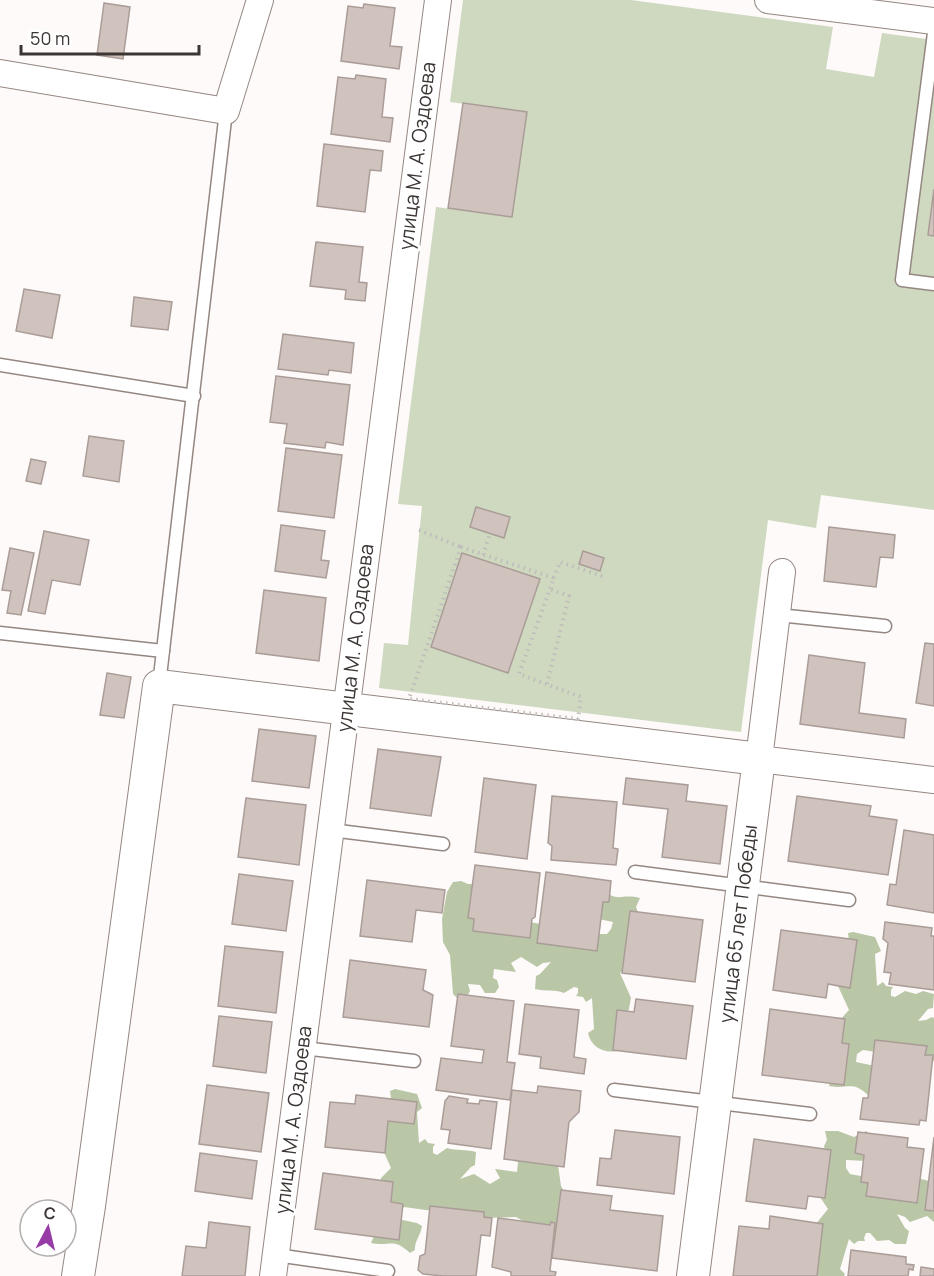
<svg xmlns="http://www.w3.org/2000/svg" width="934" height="1276" font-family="Manrope,sans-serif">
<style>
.green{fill:#ced9c0}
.forest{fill:#b9c7a7}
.building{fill:#d0c2bd;stroke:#aa9d98;stroke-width:1.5}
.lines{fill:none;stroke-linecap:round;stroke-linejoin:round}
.service-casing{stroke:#948782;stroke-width:15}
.minor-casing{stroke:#948782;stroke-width:28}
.tertiary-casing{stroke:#948782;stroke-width:34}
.path{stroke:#bfbcba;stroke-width:4;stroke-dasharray:1.5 4.5;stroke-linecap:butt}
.service{stroke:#fff;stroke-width:12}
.minor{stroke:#fff;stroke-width:26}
.tertiary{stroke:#fff;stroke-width:32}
.labels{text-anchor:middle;stroke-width:6;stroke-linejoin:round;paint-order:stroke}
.street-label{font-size:20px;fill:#3b3634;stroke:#fff}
</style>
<rect width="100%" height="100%" fill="#fdfaf9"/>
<polygon class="green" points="463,0 631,0 833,27 826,69 874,77 882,33 934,40 934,510 821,495 816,528 768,520 741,732 379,688 384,643 408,645 422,506 398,504 436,207 511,217 526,112 450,102"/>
<g class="forest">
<path d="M 461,881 L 468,884 L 477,884 L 529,922 L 599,934 L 607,934 L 611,929 L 613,922 L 594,918 L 601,888 C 618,904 620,893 640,898 L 636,907 L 638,912 L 636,916 L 630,963 L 620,973 L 631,998 L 621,1050 C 606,1055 591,1048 588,1033 L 594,1029 L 592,998 L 586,1002 L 583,997 L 576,996 L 578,993 L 578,988 L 574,987 L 564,993 C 554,989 546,992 535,989 L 536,976 L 540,974 L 551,962 L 543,963 L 537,967 L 521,957 L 511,963 L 516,972 L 494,969 L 493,978 L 497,980 L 499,987 L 495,993 L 485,993 L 480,985 L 468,984 L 470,991 L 466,998 L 457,998 L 453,994 L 450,955 L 443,942 L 442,919 L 447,892 L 453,882 Z"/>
<path d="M 853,932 L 875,937 L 881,951 L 875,954 L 877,986 L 883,982 L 886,986 L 893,987 L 891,990 L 891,996 L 895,997 L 905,991 L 916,994 L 923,991 L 934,994 L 933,1008 L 928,1009 L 918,1021 L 926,1020 L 932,1017 L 934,1018 L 934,1061 L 863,1050 L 857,1054 L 856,1062 L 875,1066 L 873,1093 L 868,1095 C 851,1080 849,1090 829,1086 L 839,1021 L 849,1010 L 838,986 L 849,941 L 848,933 Z"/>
<path d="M 395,1089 L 417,1094 L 422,1108 L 417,1112 L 419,1143 L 425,1139 L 428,1143 L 435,1144 L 433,1147 L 433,1153 L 437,1155 L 447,1148 C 457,1151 465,1149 476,1152 L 475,1165 L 471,1167 L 460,1179 L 474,1174 L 490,1184 L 500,1178 L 495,1169 L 517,1172 L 518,1162 L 514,1161 L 512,1154 L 558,1165 L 561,1186 L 568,1199 L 564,1248 L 558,1259 L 550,1259 L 530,1225 L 516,1217 L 483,1218 L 404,1207 L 400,1212 L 398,1219 L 417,1223 L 422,1226 C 421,1235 414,1242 415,1250 L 410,1253 C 393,1237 391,1247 371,1243 L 375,1234 L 381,1178 L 391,1168 L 380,1143 L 383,1120 L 391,1098 L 390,1091 Z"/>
<path d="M 825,1131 L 838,1131 L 854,1137 L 866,1131 L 870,1134 L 866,1161 L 846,1160 L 846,1168 L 850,1174 C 874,1180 914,1173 934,1183 L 934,1222 L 927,1216 L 910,1222 L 905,1217 L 897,1214 L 905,1228 L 909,1231 L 906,1244 L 895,1244 L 889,1240 L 877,1241 L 870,1233 L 866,1233 L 864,1238 L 865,1241 L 858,1241 L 854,1244 L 849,1239 L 840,1269 L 845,1274 L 844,1276 L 811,1276 L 811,1230 L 828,1209 L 820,1197 L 825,1150 L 824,1146 L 827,1140 Z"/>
</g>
<g class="building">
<polygon points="104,3 130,7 123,59 97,55"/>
<polygon points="364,4 395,8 390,46 402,47 399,69 341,61 348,6 363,8"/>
<polygon points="356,75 386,79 382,117 393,118 390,142 331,134 338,77 355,79"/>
<polygon points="463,103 527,112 512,217 448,208"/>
<polygon points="324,144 383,151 381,171 370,170 365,212 317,206"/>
<polygon points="934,189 934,236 928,235"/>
<polygon points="316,242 363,247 359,282 367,283 365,301 345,299 346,290 310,286"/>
<polygon points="24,289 60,295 52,338 16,331"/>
<polygon points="134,297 172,302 168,330 131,326"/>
<polygon points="283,334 354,343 351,373 329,370 328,375 278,369"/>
<polygon points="276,376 350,385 343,445 326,442 325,448 284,443 287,424 270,422"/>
<polygon points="89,436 124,441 119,482 83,476"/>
<polygon points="286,448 342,455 334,518 278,511"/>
<polygon points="31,459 46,462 41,484 26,481"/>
<polygon points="476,507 510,517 504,538 470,527"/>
<polygon points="281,525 325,531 321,560 329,561 326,578 275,571"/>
<polygon points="829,527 895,535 893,558 880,557 876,587 824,581"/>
<polygon points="44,531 89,540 80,585 52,580 45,614 28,611"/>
<polygon points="10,548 34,553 21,615 7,613 11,591 2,590"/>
<polygon points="583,551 604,558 600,571 579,564"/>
<polygon points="462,553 540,579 508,673 431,647"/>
<polygon points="264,590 326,598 319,661 256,653"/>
<polygon points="925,643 934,644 934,706 916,703"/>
<polygon points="809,655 865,663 859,713 906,719 904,738 800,724"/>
<polygon points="107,673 131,677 124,718 100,715"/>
<polygon points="259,729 316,736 309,788 252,781"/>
<polygon points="378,749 441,757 431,816 370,808"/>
<polygon points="484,778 536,785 527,859 475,852"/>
<polygon points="626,778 688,785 686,801 727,806 720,864 662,857 668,809 623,804"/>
<polygon points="552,796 617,802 613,848 618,849 616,865 551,860 552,846 548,843"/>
<polygon points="797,796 871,806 869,816 897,820 888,875 788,861"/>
<polygon points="246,798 306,805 299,865 238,857"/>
<polygon points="904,830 934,835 934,913 887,905 890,884 896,885"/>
<polygon points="475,865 540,873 535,917 532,919 530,938 473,931 474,919 468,918"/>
<polygon points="546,872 611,881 609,902 603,902 597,951 537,943"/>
<polygon points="239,874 293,881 286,931 232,924"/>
<polygon points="367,880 445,890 442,913 416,910 412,942 360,936"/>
<polygon points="630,911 703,920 695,982 622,973"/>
<polygon points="885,922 932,928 931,936 934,936 934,990 889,984 891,973 884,972 888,943 883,939"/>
<polygon points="781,930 857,940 850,988 828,984 826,998 773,990"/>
<polygon points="225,946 283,952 276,1013 218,1006"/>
<polygon points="350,960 426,970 423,990 433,995 429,1027 343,1017"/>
<polygon points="458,994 514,1001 507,1062 515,1063 510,1100 436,1090 441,1058 482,1063 484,1050 451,1046"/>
<polygon points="636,999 693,1006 686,1059 613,1050 617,1010 634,1012"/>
<polygon points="525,1004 579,1010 574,1057 586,1059 584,1074 540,1068 541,1057 519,1054"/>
<polygon points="770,1009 845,1019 842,1043 849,1044 844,1085 762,1075"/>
<polygon points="219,1016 272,1022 266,1073 213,1066"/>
<polygon points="875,1040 927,1046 925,1055 933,1055 926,1121 920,1120 919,1125 860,1119 863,1098 868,1098"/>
<polygon points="207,1085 269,1093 261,1152 199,1144"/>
<polygon points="538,1086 581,1091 579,1112 569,1122 564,1167 504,1159 512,1090 537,1093"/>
<polygon points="356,1095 417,1102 414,1124 388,1121 385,1153 325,1147 330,1102 355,1104"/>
<polygon points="449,1096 468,1099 467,1103 479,1104 480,1100 497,1102 491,1149 448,1143 450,1130 441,1129 445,1101"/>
<polygon points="615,1130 680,1137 674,1194 597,1185 600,1158 611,1159"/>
<polygon points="858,1132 908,1138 907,1147 924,1149 917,1203 866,1196 868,1183 861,1182 864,1155 855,1153"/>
<polygon points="934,1137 934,1211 925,1210"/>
<polygon points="754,1139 831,1150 825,1198 808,1196 806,1209 746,1201"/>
<polygon points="200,1153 257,1161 252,1199 195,1191"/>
<polygon points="323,1173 393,1182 391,1202 403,1204 399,1240 315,1229"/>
<polygon points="561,1190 612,1196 610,1210 663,1216 657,1271 552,1258"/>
<polygon points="430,1206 484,1212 484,1217 492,1218 490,1236 481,1235 476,1276 443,1276 423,1274 418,1270 420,1256 425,1254"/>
<polygon points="770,1216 823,1224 817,1276 733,1276 739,1226 769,1229"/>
<polygon points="498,1218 550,1225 551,1222 555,1223 550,1271 556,1272 555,1276 511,1276 511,1272 492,1267"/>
<polygon points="209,1222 250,1227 245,1276 182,1276 186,1246 206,1248"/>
<polygon points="851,1250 906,1257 906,1264 914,1265 913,1270 909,1269 908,1276 848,1276"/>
<polygon points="921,1267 934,1269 934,1276 920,1276"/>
</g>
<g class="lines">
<defs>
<g id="service">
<polyline points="934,33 902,280 934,284"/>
<polyline points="0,365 194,396"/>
<polyline points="778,615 885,626"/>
<polyline points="0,633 163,651"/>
<polyline points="159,685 226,111"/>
<polyline points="331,830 443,844"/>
<polyline points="635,872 849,900"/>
<polyline points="303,1048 414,1061"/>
<polyline points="614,1090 810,1114"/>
<polyline points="276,1255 388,1271"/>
</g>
<g id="minor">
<polyline points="768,0 934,21"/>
<polyline points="0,73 226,111 260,0"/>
<polyline points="782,572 759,759 934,780"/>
<polyline points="273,1276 438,0"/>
</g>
<polyline id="tertiary" points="78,1276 89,1206 159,686 759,759 693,1276"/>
</defs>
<use href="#service" class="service-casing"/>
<use href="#minor" class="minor-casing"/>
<use href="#tertiary" class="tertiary-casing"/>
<g class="path">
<polyline points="419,530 461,547"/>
<polygon points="461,547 554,578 519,674 581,697 578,719 409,699"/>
<polyline points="483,555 490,533"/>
<polyline points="554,578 560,562 605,577"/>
<polyline points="547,684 569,596 550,589"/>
</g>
<use href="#service" class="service"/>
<use href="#minor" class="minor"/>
<use href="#tertiary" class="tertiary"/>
</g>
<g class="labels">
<g class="street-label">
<text transform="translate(417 156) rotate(-83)" y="7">улица М. А. Оздоева</text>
<text transform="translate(355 638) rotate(-83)" y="7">улица М. А. Оздоева</text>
<text transform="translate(738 924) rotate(-83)" y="7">улица 65 лет Победы</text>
<text transform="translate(293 1120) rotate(-83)" y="7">улица М. А. Оздоева</text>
</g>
</g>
<g transform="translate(48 1228) rotate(7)"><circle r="28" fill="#ffffff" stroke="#b1afae" stroke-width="1.5"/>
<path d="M0-4.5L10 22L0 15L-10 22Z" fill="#973ca6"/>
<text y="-9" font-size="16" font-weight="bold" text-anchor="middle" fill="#3b3634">С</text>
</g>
<path d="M21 45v9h178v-9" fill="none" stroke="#3b3634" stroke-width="3"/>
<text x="30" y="45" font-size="18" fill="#3b3634" stroke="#ffffff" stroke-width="4.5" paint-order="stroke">50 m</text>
</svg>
